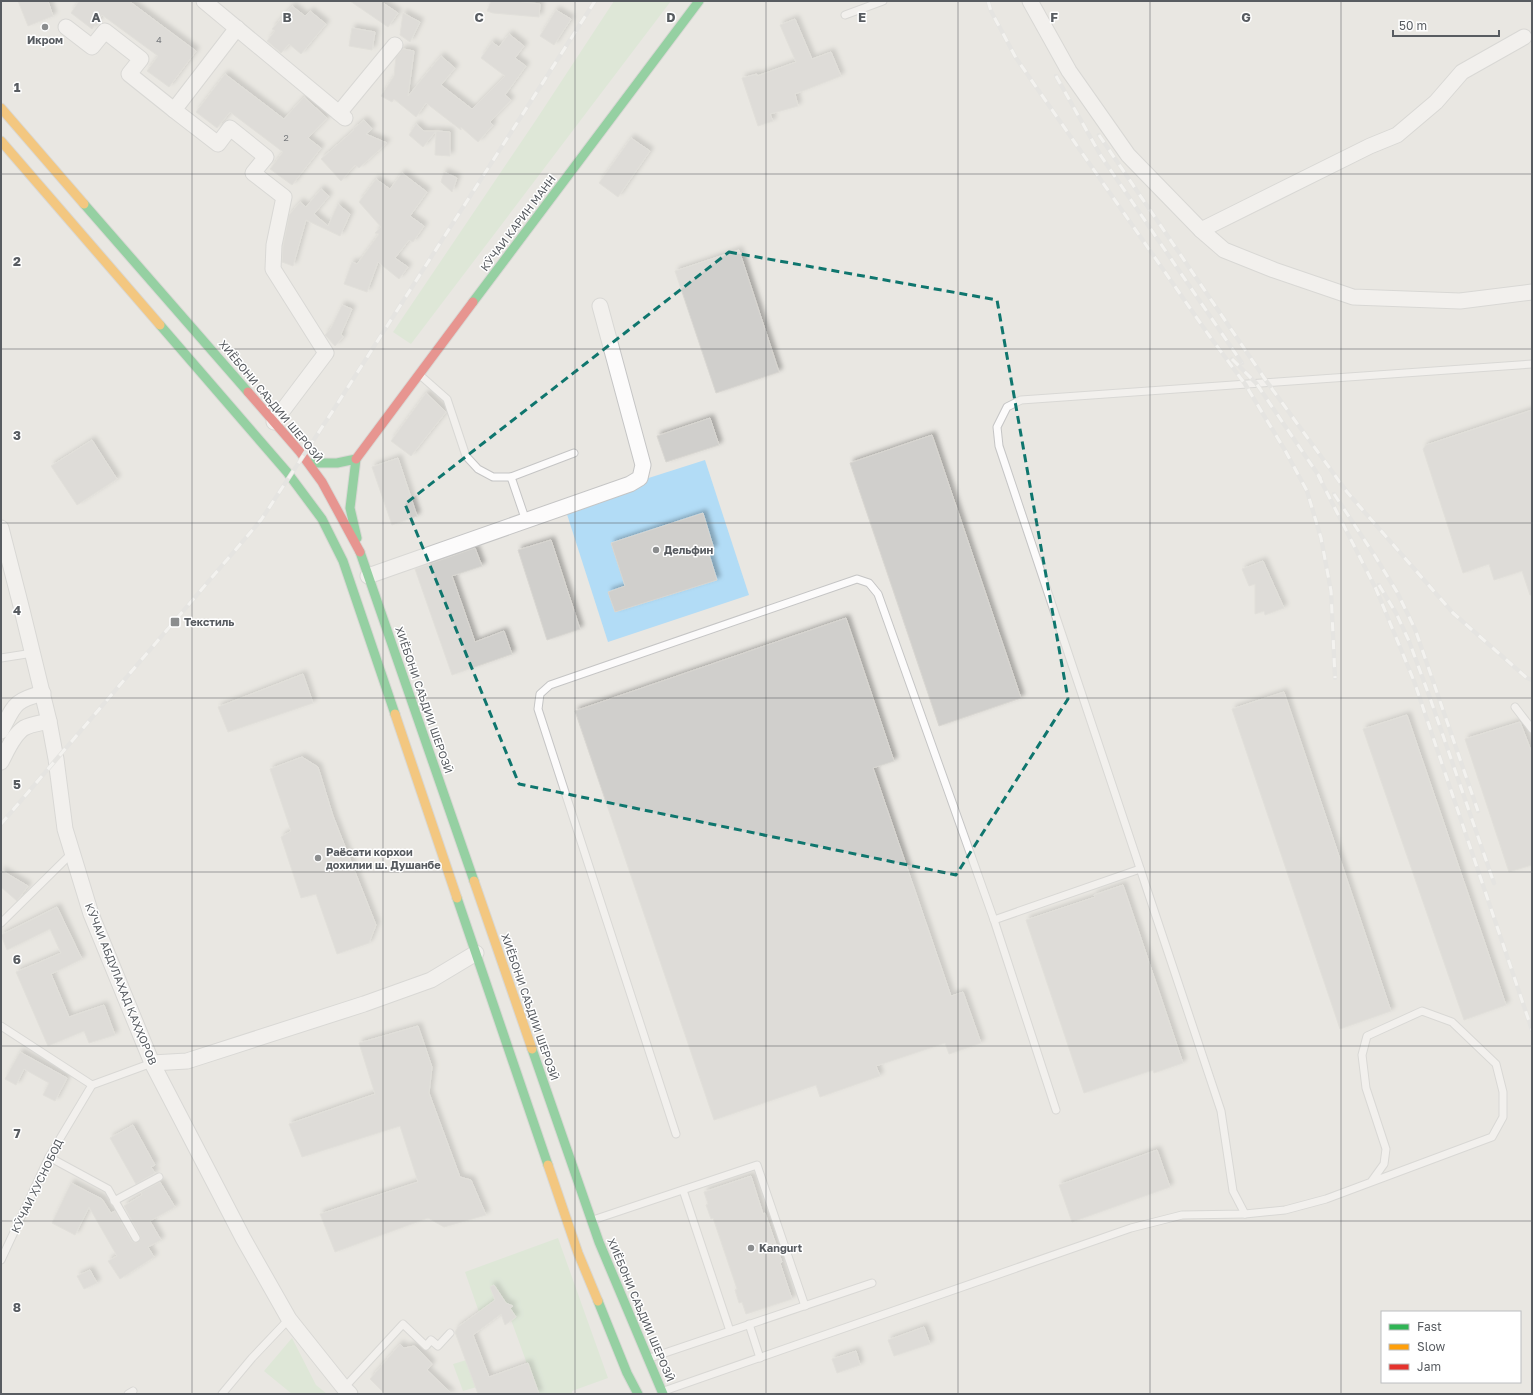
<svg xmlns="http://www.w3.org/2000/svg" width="1533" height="1395" font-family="'Golos Text',sans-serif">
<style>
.green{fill:#d0e6cb}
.water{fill:#b2dcf6}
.building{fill:#d0cfcc;stroke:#d8d6d1;filter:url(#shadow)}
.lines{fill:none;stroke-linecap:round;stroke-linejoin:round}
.lane-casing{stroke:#c5c5c5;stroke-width:9}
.street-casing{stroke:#c5c5c5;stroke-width:17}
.fast-casing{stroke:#c5c5c4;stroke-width:11}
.slow-casing{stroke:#c5c5c4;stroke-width:11}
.jam-casing{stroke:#c5c5c4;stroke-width:11}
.lane{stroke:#fcfbfb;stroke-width:7}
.street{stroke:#fcfbfb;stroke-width:15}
.fast{stroke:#30b455;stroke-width:9}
.slow{stroke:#ff9f0a;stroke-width:9}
.jam{stroke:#e5322d;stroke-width:9}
.rail-casing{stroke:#e1e1e0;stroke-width:4.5}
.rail{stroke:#fff;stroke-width:3;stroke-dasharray:9;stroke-linecap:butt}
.marked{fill:none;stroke:#0f766e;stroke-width:3;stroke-dasharray:8 5;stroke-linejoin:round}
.grid{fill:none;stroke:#585c61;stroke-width:1;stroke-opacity:0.55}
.poi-dot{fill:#8b8d8e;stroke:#fff;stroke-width:1.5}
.labels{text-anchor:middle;stroke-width:3;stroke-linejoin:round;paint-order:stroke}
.number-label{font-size:9px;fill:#777a7d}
.poi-label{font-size:11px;font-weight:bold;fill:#585c61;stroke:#fff;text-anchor:start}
.street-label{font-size:11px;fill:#585c61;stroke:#fff}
.grid-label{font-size:13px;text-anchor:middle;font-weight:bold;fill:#585c61;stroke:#fff;stroke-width:3;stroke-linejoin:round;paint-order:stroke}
</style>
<defs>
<filter id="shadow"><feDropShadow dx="3.5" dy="-3.5" stdDeviation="2" flood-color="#0004"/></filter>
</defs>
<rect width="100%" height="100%" fill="#e9e7e2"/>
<g class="green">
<polygon points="614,1 671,1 411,344 393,332 536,120"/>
<polygon points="558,1238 608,1378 572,1391 572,1394 538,1394 506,1306 480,1315 465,1272"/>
<polygon points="292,1338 316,1385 327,1394 292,1394 264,1371"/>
<polygon points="470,1359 480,1386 463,1391 453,1364"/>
</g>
<polygon class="water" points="705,460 749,595 608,642 564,505"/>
<g class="building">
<polygon points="18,1 48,1 53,16 28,26"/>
<polygon points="79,1 129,1 196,51 169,87 147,71 158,56 102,15 92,29 71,13"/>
<polygon points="350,1 380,1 398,13 388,27"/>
<polygon points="491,1 514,1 540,4 539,17 493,13 487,11"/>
<polygon points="292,6 305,16 310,11 326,24 301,54 289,44 281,53 267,41 275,31 272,29"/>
<polygon points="556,10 571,19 554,45 540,36"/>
<polygon points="403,13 420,22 410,42 400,35"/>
<polygon points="795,19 812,59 831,52 841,76 795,94 798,106 770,114 773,121 758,126 742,78 757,74 757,76 796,62 780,25"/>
<polygon points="352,28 375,32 372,50 349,46"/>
<polygon points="509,34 524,46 515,58 526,66 505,95 511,100 490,122 493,125 478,142 461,127 461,130 426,103 416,117 394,99 392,102 381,96 394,76 396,57 403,49 414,51 408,96 441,56 455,68 441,85 472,109 505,76 481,58 492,42 499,47"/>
<polygon points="225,74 284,119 304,97 327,118 308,138 321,148 292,185 270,169 283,152 230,112 217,128 196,112"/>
<polygon points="364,120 372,129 366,134 387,143 359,168 355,165 341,181 321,159 354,130 353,129"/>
<polygon points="416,124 424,131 436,131 423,147 409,135"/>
<polygon points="436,131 450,132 450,156 435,155"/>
<polygon points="631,138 650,151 618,197 599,183"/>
<polygon points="444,172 457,178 452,192 441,182"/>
<polygon points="402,173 427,192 410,216 424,226 413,242 409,240 395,258 408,267 399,279 378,262 367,292 344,284 352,262 357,264 379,234 375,233 381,227 359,202 376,179 390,189"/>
<polygon points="321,189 329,196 314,214 328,226 338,204 350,214 340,236 306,220 293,266 282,262 283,246 289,215 300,202 306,207"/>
<polygon points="739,250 779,372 716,393 675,271"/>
<polygon points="342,305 352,309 341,334 343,337 335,346 325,335 331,328"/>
<polygon points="426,393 446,412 411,456 391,441"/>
<polygon points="1532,410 1532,595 1530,595 1522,571 1494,580 1489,564 1463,573 1423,449 1426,445"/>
<polygon points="710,418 719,445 666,462 657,436"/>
<polygon points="932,435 1021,698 939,726 850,463"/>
<polygon points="92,440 117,479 77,505 51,466"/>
<polygon points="398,458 417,516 392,525 372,467"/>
<polygon points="703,513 714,549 708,551 717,580 615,612 608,592 625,586 611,543"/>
<polygon points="551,540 580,629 547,640 518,550"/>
<polygon points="475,548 482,566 452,576 475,642 504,631 512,654 452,675 415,569"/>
<polygon points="1263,561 1284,608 1265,615 1264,611 1255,614 1255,584 1249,586 1242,569"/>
<polygon points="846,618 894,761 873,768 951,996 963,992 981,1043 949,1054 945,1043 876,1066 880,1076 820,1097 816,1085 714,1120 575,711"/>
<polygon points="303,674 313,703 228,732 218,707"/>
<polygon points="1284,692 1391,1011 1340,1029 1232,709"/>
<polygon points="1407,715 1506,1005 1464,1020 1363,729"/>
<polygon points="1520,722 1532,753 1532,865 1509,872 1465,739"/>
<polygon points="302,757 318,767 333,816 376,925 369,943 337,954 316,894 301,898 281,837 291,831 270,769"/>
<polygon points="1,870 28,886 17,901 1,887"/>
<polygon points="1123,885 1183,1063 1154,1073 1153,1070 1084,1093 1026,920 1095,897 1094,895"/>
<polygon points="57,907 82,959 51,974 69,1017 104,1005 115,1035 89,1043 84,1031 48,1046 16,972 61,953 50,929 7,950 1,935"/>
<polygon points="418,1026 432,1067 429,1093 460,1177 471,1180 486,1215 444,1227 428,1218 335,1252 320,1214 418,1182 400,1126 302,1157 289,1124 375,1094 359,1043"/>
<polygon points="20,1052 67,1078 55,1101 43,1095 49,1083 24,1069 16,1085 5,1079"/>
<polygon points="133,1125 155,1165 151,1167 155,1173 136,1184 110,1138"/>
<polygon points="1157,1150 1170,1187 1072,1222 1059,1185"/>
<polygon points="751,1176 763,1214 765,1213 782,1262 780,1263 792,1299 746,1314 742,1302 739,1303 735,1290 737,1289 713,1218 711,1219 706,1205 708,1204 704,1192"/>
<polygon points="160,1182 175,1207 150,1221 161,1240 148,1247 154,1257 120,1279 108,1261 117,1256 89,1207 75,1235 52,1223 71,1183 102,1199 111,1213 115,1211 132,1241 136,1243 138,1242 140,1240 140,1236 124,1206 142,1195 141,1192"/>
<polygon points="90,1270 97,1283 84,1289 77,1276"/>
<polygon points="494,1285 506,1303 513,1306 510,1308 516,1317 505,1325 501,1314 473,1335 489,1377 528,1363 539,1394 478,1394 455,1332 458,1327 495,1300 490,1287"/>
<polygon points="924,1327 930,1344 894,1356 888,1340"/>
<polygon points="400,1344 404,1348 414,1346 418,1349 432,1364 427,1370 452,1394 385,1394 370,1379"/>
<polygon points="856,1351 860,1365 837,1373 832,1359"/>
</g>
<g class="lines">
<defs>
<g id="lane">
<polyline points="845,15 883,1"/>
<polyline points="421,376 447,399 466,456 478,469 493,477 511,477"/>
<polyline points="526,521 511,477 574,453"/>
<polyline points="1,658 33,653"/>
<polyline points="1515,707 1532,729"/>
<polyline points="994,920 1140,869"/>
<polyline points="1,923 72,853"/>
<polyline points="1,1026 92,1085"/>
<polyline points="676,1134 538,709 540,694 550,685 857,579 869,583 878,594 994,920 1056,1110"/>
<polyline points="49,1157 108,1189 136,1238"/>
<polyline points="683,1190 730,1331"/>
<polyline points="114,1201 159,1177"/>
<polyline points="1245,1214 1233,1191 1221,1111 999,446 997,427 1007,407 1021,400 1532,364"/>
<polyline points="593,1220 757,1165 805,1306"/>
<polyline points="1,1260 49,1157 92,1085 152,1063"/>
<polyline points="749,1324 760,1358"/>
<polyline points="650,1358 872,1283"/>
<polyline points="344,1388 403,1324 426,1346 431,1340 438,1346 450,1333"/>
<polyline points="664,1391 1131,1228 1182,1215 1245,1214 1285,1210 1326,1199 1492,1137 1503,1117 1503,1092 1496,1064 1452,1022 1422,1011 1367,1036 1362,1055 1366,1088 1386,1149 1384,1164 1371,1182"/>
<polyline points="128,1394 133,1391"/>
<polyline points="222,1394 252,1358 289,1319"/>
</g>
<g id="street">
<polyline points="204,1 345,118"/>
<polyline points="1030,1 1069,71 1128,155 1201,230"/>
<polyline points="66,27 92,47 105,31 141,59 129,74 174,110"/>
<polyline points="237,28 174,110 218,144 230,128 266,157 253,173 284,197 274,245 273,269 326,353 274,422"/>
<polyline points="1524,37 1462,72 1436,102 1397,135 1370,146 1201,230 1224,250 1274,270 1353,297 1460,301 1532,292"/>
<polyline points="339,113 395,45"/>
<polyline points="1,528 22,610 49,721 56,759 65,829 91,914 152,1063 243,1238 289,1319 344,1388 350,1394"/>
<polyline points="368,576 630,484 640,478 643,465 600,306"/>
<path d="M 1,731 C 15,705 13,701 43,693"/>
<path d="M 1,762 C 7,751 13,735 24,728 C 31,724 41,723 49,721"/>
<polyline points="152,1063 187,1061 364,1004 431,980 476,953"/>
</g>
<g id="fast">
<polyline points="84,204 248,392"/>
<polyline points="473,302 699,1"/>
<polyline points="160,325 287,472 322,519 343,561 395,714"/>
<polyline points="310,463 337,463 356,459 350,508 357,538"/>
<polyline points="360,552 474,881"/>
<polyline points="457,898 548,1165"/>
<polyline points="532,1049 599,1242 663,1394"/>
<polyline points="598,1301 627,1373 638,1394"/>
</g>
<g id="slow">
<polyline points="1,108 84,204"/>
<polyline points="1,141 160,325"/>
<polyline points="395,714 457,898"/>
<polyline points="474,881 532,1049"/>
<polyline points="548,1165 578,1253 598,1301"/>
</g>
<g id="jam">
<polyline points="248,392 300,452 322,482 360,552"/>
<polyline points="356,459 473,302"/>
</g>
</defs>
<use href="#lane" class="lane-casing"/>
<use href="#street" class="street-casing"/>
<use href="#fast" class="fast-casing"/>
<use href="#slow" class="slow-casing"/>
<use href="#jam" class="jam-casing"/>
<use href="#lane" class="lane"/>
<use href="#street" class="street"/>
<use href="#fast" class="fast"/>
<use href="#slow" class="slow"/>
<use href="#jam" class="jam"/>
<defs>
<g id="rail">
<polyline points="988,1 991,11 1016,58 1208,334 1245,384 1286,452 1307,491 1321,538 1331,591 1335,678"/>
<polyline points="1056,76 1101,156 1242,363"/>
<polyline points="1099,135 1267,382 1347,492 1453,613 1527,678 1532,680"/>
<polyline points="1232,359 1256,383 1321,479"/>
<polyline points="1318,475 1376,589 1414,681 1532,1030"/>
<polyline points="1334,494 1375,556 1397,592 1415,629 1478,811"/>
<polyline points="1379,585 1396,613 1409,641 1430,698 1494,883"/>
<polyline points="1,824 261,520 334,409 595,1"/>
</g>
</defs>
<use href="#rail" class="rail-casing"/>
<use href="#rail" class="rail"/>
</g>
<path d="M0 0H1533V1395H0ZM 729,252 L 997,300 L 1068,699 L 956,875 L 519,784 L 405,504 Z" fill="#e9e7e2" fill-opacity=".55" fill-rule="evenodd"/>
<path class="marked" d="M 729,252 L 997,300 L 1068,699 L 956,875 L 519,784 L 405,504 Z"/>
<path class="grid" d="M 192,1 L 192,1394M 383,1 L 383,1394M 575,1 L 575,1394M 766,1 L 766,1394M 958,1 L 958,1394M 1150,1 L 1150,1394M 1341,1 L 1341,1394M 1,174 L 1532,174M 1,349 L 1532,349M 1,523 L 1532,523M 1,698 L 1532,698M 1,872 L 1532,872M 1,1046 L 1532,1046M 1,1221 L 1532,1221"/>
<g class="poi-dot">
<circle cx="45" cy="27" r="4"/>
<circle cx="656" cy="550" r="4"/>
<rect x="170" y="617" width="10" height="10" rx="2"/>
<circle cx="318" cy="858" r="4"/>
<circle cx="751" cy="1248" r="4"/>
</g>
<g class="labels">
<g class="number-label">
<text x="159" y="43">4</text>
<text x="286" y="141">2</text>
</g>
<g class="poi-label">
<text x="45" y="44" text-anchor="middle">Икром</text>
<text x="664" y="554">Дельфин</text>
<text x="184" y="626">Текстиль</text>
<text x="326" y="856">Раёсати корхои<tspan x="326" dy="13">дохилии ш. Душанбе</tspan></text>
<text x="759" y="1252">Kangurt</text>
</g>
<g class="street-label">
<text transform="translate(518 223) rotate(-53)" y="4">КӮЧАИ КАРИН МАНН</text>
<text transform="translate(271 401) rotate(50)" y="4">ХИЁБОНИ САЪДИИ ШЕРОЗӢ</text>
<text transform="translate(424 700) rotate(71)" y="4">ХИЁБОНИ САЪДИИ ШЕРОЗӢ</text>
<text transform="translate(121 984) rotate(68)" y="4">КӮЧАИ АБДУЛАҲАД ҚАҲҲОРОВ</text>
<text transform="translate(530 1007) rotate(71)" y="4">ХИЁБОНИ САЪДИИ ШЕРОЗӢ</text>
<text transform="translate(37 1186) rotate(-64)" y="4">КӮЧАИ ҲУСНОБОД</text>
<text transform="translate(641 1310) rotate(67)" y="4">ХИЁБОНИ САЪДИИ ШЕРОЗӢ</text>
</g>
</g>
<g class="grid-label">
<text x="96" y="22">A</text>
<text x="287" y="22">B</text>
<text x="479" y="22">C</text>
<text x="671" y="22">D</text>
<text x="862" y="22">E</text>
<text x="1054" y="22">F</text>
<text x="1246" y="22">G</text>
<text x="17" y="92">1</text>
<text x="17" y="266">2</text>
<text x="17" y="440">3</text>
<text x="17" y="615">4</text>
<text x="17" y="789">5</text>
<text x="17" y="964">6</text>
<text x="17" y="1138">7</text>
<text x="17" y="1312">8</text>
</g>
<rect width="1533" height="1395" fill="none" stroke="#585c61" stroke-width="4"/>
<rect x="1381" y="1311" width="140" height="72" fill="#ffffff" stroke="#bcbec0"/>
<rect x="1389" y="1324" width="20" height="6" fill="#30b455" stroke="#bcbec0"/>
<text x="1417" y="1331" font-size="12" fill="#585c61">Fast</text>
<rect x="1389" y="1344" width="20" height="6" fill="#ff9f0a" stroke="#bcbec0"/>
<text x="1417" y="1351" font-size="12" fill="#585c61">Slow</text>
<rect x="1389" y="1364" width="20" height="6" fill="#e5322d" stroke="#bcbec0"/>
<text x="1417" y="1371" font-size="12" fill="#585c61">Jam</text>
<path d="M1393 30v6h106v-6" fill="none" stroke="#585c61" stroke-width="2"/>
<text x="1399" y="30" font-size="12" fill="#585c61" stroke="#ffffff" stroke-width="3" paint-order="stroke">50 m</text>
</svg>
